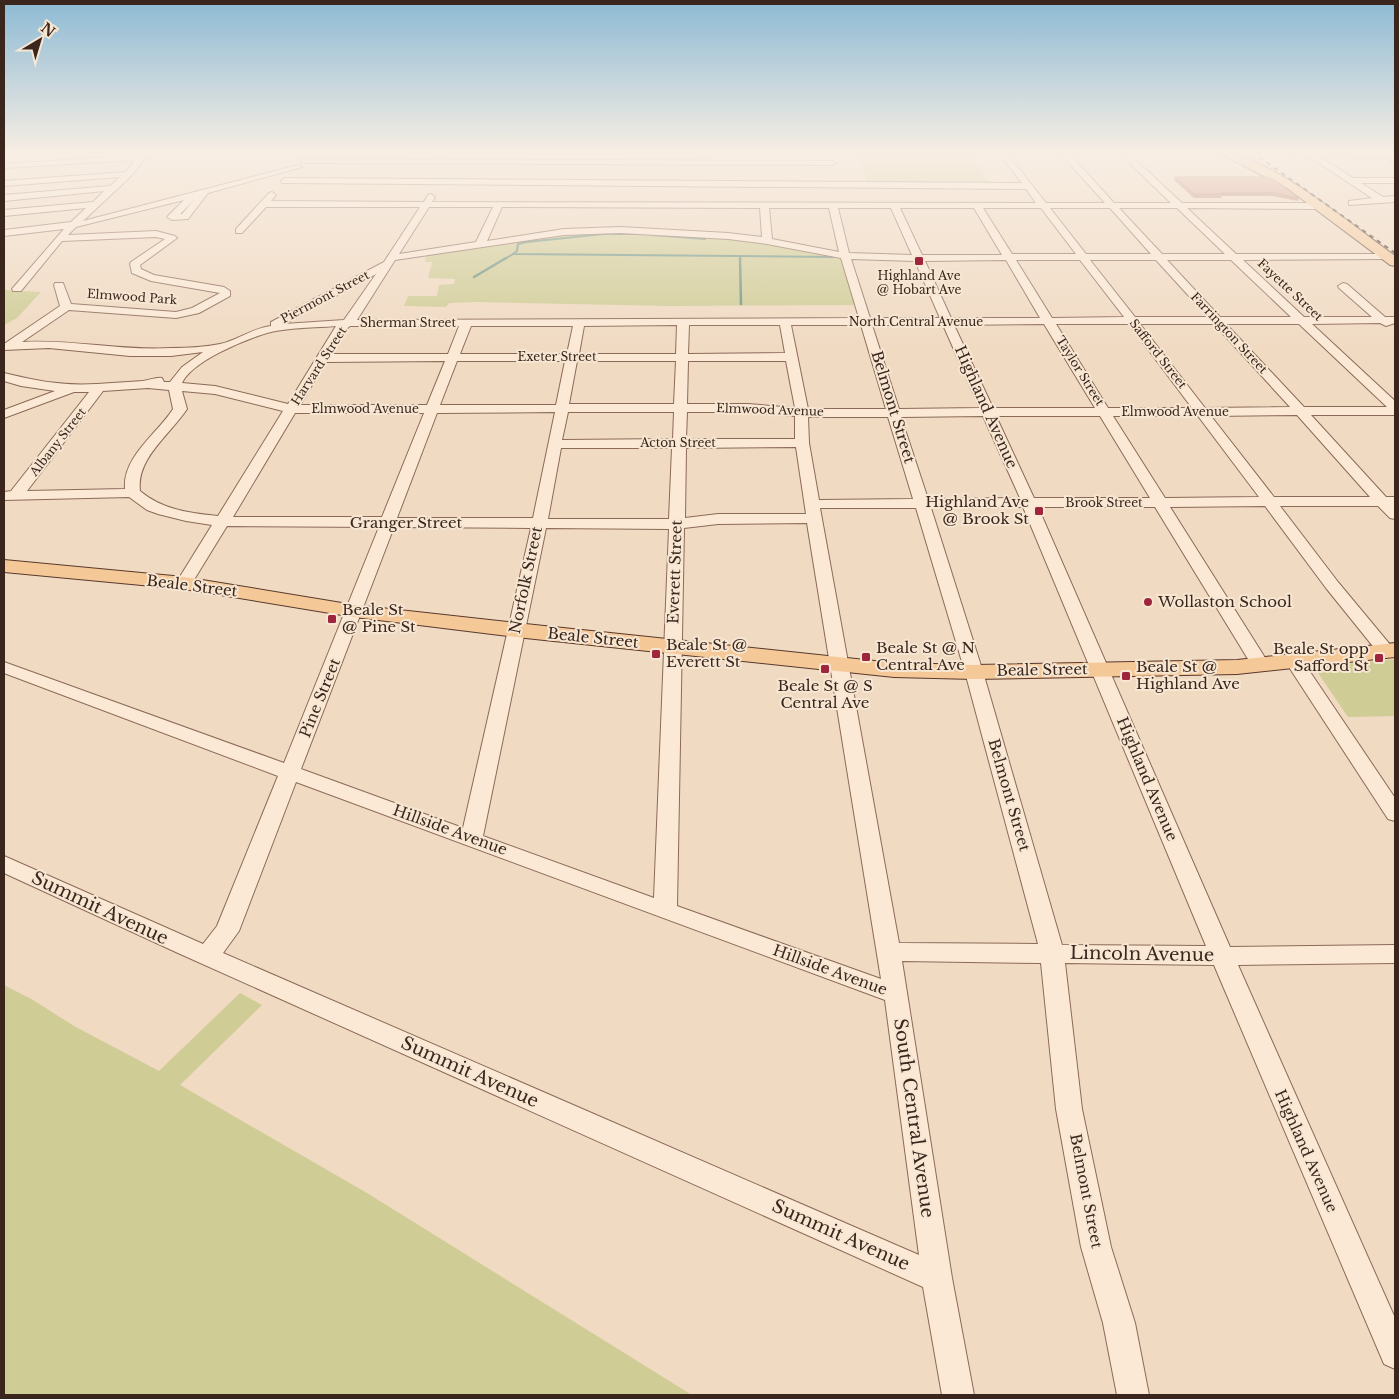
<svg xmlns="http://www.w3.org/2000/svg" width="1399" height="1399" font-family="'Libre Baskerville',serif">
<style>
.green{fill:#cfcc95}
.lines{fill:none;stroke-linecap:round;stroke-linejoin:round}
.stream-far1{stroke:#6b9281;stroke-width:2}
.stream{stroke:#6b9281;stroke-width:2.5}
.minor-casing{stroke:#8b6a58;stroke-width:2}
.major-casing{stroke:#59392d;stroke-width:2}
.minor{fill:#fbe9d6;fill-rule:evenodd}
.major{fill:#f5c898;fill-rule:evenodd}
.rail{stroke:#3a261d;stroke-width:2;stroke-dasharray:4.5 4.5;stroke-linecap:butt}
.wall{fill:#b47865}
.building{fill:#d18b76;stroke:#926153}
.poi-dot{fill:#9e253c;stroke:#f7e6d2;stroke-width:2}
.labels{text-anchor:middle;stroke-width:4;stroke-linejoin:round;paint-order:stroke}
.far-poi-label{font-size:12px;fill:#3a261d;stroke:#f7e6d2}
.far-street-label{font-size:12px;fill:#3a261d;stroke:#f7e6d2}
.street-label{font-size:15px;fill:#3a261d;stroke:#f7e6d2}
.poi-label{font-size:15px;fill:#3a261d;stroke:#f7e6d2;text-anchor:start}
.near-street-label{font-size:18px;fill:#3a261d;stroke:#f7e6d2}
</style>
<rect width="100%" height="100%" fill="#f0dac2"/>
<g class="green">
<polygon points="857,152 969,152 989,183 868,183"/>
<polygon points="615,231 714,237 767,243 846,259 860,305 670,306 476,302 449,303 446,307 404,306 408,296 437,296 439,285 454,284 455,279 428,278 432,262 425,262 426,255 581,233"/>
<polygon points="4,290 41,292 17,318 4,325"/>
<polygon points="1395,659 1395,716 1348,717 1314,667"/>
<polygon points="4,985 33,1000 74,1026 159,1071 240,993 262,1005 180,1085 367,1193 692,1395 4,1395"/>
</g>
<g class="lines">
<g class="stream-far1">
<polyline points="646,234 603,234 527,242 518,244 517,251 513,254 833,257"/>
<polyline points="653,235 705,239"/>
<polyline points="740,257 740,260"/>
<polyline points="503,260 513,254"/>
</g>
<g class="stream">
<polyline points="740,258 741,304"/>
<polyline points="474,277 506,258"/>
</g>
<defs>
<g id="minor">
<path d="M 141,152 L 150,152 L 131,176 L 83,221 L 298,165 L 302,167 L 208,193 L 188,219 L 172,220 L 167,217 L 184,200 L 76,227 L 68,235 L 156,231 L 175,236 L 177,238 L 140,265 L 141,269 L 154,275 L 224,287 L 230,291 L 230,296 L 199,313 L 176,318 L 69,310 L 22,342 C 72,339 121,351 171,348 C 187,348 205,347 220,344 C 238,340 253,328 271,326 L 271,322 L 384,262 L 420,207 L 266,207 L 242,233 L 236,233 L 236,229 L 269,193 L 272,192 L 276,195 L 271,201 L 424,202 L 428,195 L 431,194 L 435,197 L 432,202 L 1036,203 L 1026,189 L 282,183 L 281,181 L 285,178 L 1022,183 L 998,152 L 1006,152 L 1046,203 L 1105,203 L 1059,152 L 1068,152 L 1114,203 L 1171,203 L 1118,152 L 1127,152 L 1182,203 L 1318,203 L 1322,206 L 1318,209 L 1187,208 L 1236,254 L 1391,254 L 1392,256 L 1387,259 L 1243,260 L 1304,317 L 1372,317 L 1339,288 L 1338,286 L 1343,283 L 1347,284 L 1385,317 L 1395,317 L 1395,323 L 1386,326 L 1380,323 L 1312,324 L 1395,401 L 1395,415 L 1311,415 L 1386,497 L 1395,497 L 1395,519 L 1390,518 L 1378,506 L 1280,506 L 1338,582 L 1392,647 L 1395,651 L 1392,655 L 1386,656 L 1380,655 L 1326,588 L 1265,506 L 1170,507 L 1269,664 L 1266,668 L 1260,669 L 1254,668 L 1251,664 L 1155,507 L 1038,507 L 1230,947 L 1395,945 L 1395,963 L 1238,965 L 1395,1318 L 1395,1369 L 1384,1364 L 1214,965 L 1065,963 L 1082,1109 L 1111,1247 L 1135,1323 L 1149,1395 L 1117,1395 L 1103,1323 L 1081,1247 L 1056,1109 L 1041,963 L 902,961 L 952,1278 L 974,1395 L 942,1395 L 923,1287 L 178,953 L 4,873 L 4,856 L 203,944 L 217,926 L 278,776 L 4,673 L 4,662 L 284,763 L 379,527 L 227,526 L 192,583 L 190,586 L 178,586 L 176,583 L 212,525 L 186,521 L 158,514 L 147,510 L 129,497 L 4,500 L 4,492 L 11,491 L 89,392 L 74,392 L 4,418 L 4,410 L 55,391 L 21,386 L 4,381 L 4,373 C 38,381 60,386 97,384 C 112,383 128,382 143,381 C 150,380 156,377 162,378 L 164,382 L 170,382 L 182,367 L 203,352 L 171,356 L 130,356 L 49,348 L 4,350 L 4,344 L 60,306 L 54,285 L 55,283 L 63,283 L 71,304 L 176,312 L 192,308 L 220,293 L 151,281 L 132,273 L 130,264 L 131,262 L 165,239 L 156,237 L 62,241 L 21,291 L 13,291 L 12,289 L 64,229 L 4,236 L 4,230 L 71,222 L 86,208 L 4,216 L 4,210 L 93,202 L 104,191 L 4,201 L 4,195 L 110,186 L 120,177 L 4,186 L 4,181 L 126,172 L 135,160 L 4,168 L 4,164 L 140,155 ZM 194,200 L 182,214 L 180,214 ZM 429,207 L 493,207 L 476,242 L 399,254 ZM 502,207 L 760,208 L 762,237 L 728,233 L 620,227 L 564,229 L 487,241 ZM 769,208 L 829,208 L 839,252 L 772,239 ZM 838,208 L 891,208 L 912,255 L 849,253 ZM 900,208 L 974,208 L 1002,255 L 922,255 ZM 983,208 L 1041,208 L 1076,254 L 1012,254 ZM 1050,208 L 1110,208 L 1151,254 L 1086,254 ZM 1119,208 L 1177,208 L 1225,254 L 1162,254 ZM 620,233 L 728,239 L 767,244 L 841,258 L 859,318 L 357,320 L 395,260 L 564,235 ZM 851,259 L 915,261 L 940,318 L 870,318 ZM 1006,260 L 1040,318 L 951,318 L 925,261 ZM 1016,260 L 1080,260 L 1124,317 L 1052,318 ZM 1090,260 L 1156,260 L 1208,317 L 1135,317 ZM 1167,260 L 1231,260 L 1291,317 L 1220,317 ZM 376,274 L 344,320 L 284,324 ZM 1044,324 L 1095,408 L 993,408 L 954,325 ZM 1056,324 L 1129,324 L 1192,408 L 1108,408 ZM 1140,324 L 1214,324 L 1290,407 L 1205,408 ZM 1226,324 L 1299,324 L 1387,407 L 1304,407 ZM 677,325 L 676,354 L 579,354 L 584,326 ZM 689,325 L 780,325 L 785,353 L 688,354 ZM 791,325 L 861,325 L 886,409 L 808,409 ZM 872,325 L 943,325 L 980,408 L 899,409 ZM 336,326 L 288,404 L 215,386 L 182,383 C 192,361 244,340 267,333 C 289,327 314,328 336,326 ZM 350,326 L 459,326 L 448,354 L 331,354 L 345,330 ZM 471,326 L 573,326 L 567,354 L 460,354 ZM 445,361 L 427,405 L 300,405 L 326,362 ZM 457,361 L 565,361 L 556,405 L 440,405 ZM 577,361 L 676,361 L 674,404 L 569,404 ZM 688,361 L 786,361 L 795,408 L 748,404 L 687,404 ZM 148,388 L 169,390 L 173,409 C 158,433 122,457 125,489 L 27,491 L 103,391 ZM 182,391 L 215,394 L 283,411 L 218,516 C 189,513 163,510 140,491 C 136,458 170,435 187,409 ZM 555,412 L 533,518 L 397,518 L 437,413 ZM 568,412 L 674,412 L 673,439 L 562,440 ZM 687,412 L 748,412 L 795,416 L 795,439 L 686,439 ZM 295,413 L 424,413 L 382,517 L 233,517 ZM 1297,415 L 1370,497 L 1274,497 L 1211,416 ZM 983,416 L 1020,498 L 928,499 L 901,417 ZM 996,416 L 1100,416 L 1150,498 L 1034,498 ZM 1113,416 L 1198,416 L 1259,497 L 1165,498 ZM 808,417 L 888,417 L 913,499 L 819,500 L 809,443 ZM 796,447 L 806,514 L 718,514 L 685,518 L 686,448 ZM 561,448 L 672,448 L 669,519 L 548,519 ZM 1023,507 L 1206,946 L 1062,945 L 983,672 L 931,508 ZM 820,508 L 916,508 L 965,672 L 1038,944 L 899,943 ZM 807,523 L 881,979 L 677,906 L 684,528 L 718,524 ZM 394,527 L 531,528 L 463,828 L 301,769 ZM 546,528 L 669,529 L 654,898 L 483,836 ZM 296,782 L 885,1000 L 919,1255 L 223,953 L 239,931 Z"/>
<polygon points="1268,153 1395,153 1395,157 1319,156 1353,178 1395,178 1395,183 1361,183 1383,197 1395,196 1395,202 1349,205 1349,201 1372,198 1308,156 1272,155"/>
<polygon points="302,159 832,161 836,163 832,165 305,163 302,163"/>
<polygon points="1294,656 1300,657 1395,798 1395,821 1388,819 1285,661 1288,657"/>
</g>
<g id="major">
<path d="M 1217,152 C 1266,152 1354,227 1395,256 L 1395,266 L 1390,265 L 1287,188 Z"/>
<polygon points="1376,152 1389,152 1395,157 1395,164"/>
<polygon points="4,560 184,577 354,605 516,623 894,663 974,665 1237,660 1395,643 1395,657 1237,674 974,679 894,677 516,637 354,617 184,589 4,572"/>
</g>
</defs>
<use href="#minor" class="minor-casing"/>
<use href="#major" class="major-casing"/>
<use href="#minor" class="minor"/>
<use href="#major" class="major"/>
<polyline class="rail" points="1252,152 1395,253"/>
</g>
<polygon class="wall" points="1175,177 1299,198 1298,201 1272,196 1222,196 1221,198 1194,198 1174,180"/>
<polygon class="building" points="1175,177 1265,177 1276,181 1299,198 1273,193 1221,193 1222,194 1194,194"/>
<linearGradient id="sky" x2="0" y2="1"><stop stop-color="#8dbad4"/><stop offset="0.44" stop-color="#f8eee4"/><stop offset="1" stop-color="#f8eee4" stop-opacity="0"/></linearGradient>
<rect width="1399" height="348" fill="url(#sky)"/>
<g class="poi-dot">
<rect x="914" y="256" width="10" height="10" rx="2.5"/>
<rect x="1034" y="506" width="10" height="10" rx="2.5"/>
<circle cx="1148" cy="602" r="5"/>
<rect x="327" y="614" width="10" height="10" rx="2.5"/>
<rect x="651" y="649" width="10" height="10" rx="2.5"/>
<rect x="861" y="652" width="10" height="10" rx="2.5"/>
<rect x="1374" y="653" width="10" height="10" rx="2.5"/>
<rect x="820" y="664" width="10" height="10" rx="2.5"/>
<rect x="1121" y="671" width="10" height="10" rx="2.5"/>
</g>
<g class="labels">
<g class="far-poi-label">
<text x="919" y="280">Highland Ave<tspan x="919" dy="14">@ Hobart Ave</tspan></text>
</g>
<g class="far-street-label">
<text transform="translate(1290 290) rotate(43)" y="4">Fayette Street</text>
<text transform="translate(132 297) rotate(4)" y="4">Elmwood Park</text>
<text transform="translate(325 297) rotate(-28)" y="4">Piermont Street</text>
<text x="916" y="326">North Central Avenue</text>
<text x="408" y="327">Sherman Street</text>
<text transform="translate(1229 333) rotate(47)" y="4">Farrington Street</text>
<text transform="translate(1158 354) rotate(52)" y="4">Safford Street</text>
<text x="557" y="361">Exeter Street</text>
<text transform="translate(319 366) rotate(-57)" y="4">Harvard Street</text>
<text transform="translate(1080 371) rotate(58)" y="4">Taylor Street</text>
<text x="365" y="413">Elmwood Avenue</text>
<text transform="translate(770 410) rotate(2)" y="4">Elmwood Avenue</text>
<text x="1175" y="416">Elmwood Avenue</text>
<text transform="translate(58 442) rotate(-52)" y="4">Albany Street</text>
<text x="678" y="447">Acton Street</text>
<text x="1104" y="507">Brook Street</text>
</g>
<g class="street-label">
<text transform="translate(893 407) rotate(73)" y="5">Belmont Street</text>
<text transform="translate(986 407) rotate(66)" y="5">Highland Avenue</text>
<text x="406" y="528">Granger Street</text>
<text transform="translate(675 572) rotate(-88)" y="5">Everett Street</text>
<text transform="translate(526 580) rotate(-78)" y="5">Norfolk Street</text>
<text transform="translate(192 586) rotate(7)" y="5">Beale Street</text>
<text transform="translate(593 638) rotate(6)" y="5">Beale Street</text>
<text transform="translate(1042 670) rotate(-1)" y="5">Beale Street</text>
<text transform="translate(320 698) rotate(-68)" y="5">Pine Street</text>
<text transform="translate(1147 779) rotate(67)" y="5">Highland Avenue</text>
<text transform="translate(1009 795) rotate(74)" y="5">Belmont Street</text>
<text transform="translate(450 830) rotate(20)" y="5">Hillside Avenue</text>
<text transform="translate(830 970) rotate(20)" y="5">Hillside Avenue</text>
<text transform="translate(1306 1151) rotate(66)" y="5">Highland Avenue</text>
<text transform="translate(1086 1191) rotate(79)" y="5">Belmont Street</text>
</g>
<g class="poi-label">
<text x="1029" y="507" text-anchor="end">Highland Ave<tspan x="1029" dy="17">@ Brook St</tspan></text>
<text x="1158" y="607">Wollaston School</text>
<text x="342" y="615">Beale St<tspan x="342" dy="17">@ Pine St</tspan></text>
<text x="666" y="650">Beale St @<tspan x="666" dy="17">Everett St</tspan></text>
<text x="876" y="653">Beale St @ N<tspan x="876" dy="17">Central Ave</tspan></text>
<text x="1369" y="654" text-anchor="end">Beale St opp<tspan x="1369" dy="17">Safford St</tspan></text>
<text x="1136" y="672">Beale St @<tspan x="1136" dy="17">Highland Ave</tspan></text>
<text x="825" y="691" text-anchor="middle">Beale St @ S<tspan x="825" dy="17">Central Ave</tspan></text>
</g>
<g class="near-street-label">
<text transform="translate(100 908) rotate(25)" y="6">Summit Avenue</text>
<text transform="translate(1142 954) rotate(1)" y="6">Lincoln Avenue</text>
<text transform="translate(470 1072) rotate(24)" y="6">Summit Avenue</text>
<text transform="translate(914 1118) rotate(82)" y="6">South Central Avenue</text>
<text transform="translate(841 1235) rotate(24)" y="6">Summit Avenue</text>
</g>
</g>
<rect width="1399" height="1399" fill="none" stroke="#3a261d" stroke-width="10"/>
<g transform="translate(40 40) rotate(38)" stroke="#f7e6d2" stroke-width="4" paint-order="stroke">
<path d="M0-4L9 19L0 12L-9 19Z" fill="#3a261d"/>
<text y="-8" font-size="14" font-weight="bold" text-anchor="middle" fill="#3a261d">N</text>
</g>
</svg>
